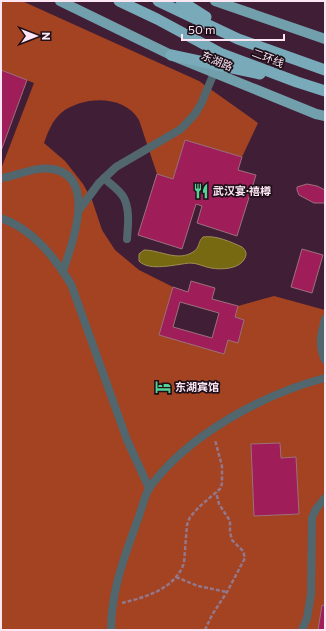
<svg xmlns="http://www.w3.org/2000/svg" width="326" height="631" font-family="Commissioner,'Noto Sans SC',sans-serif">
<style>
.forest{fill:#a34322}
.water{fill:#776911;stroke:#9f8e55}
.building{fill:#9f1e59;stroke:#9d6f7d;fill-rule:evenodd}
.lines{fill:none;stroke-linecap:round;stroke-linejoin:round}
.path{stroke:#94778a;stroke-width:2.5;stroke-dasharray:4 2;stroke-linecap:butt}
.service{stroke:#51666d;stroke-width:8}
.primary{stroke:#729fac;stroke-width:10}
.trunk{stroke:#78aab9;stroke-width:11}
.labels{text-anchor:middle;stroke-width:3.5;stroke-linejoin:round;paint-order:stroke}
.street-label{font-size:11px;fill:#fce6f4;stroke:#1e0f19}
.poi-label{font-size:11px;font-weight:bold;fill:#fce6f4;stroke:#1e0f19;text-anchor:start}
</style>
<rect width="100%" height="100%" fill="#401f36"/>
<path class="forest" d="M 1,1 L 22,1 L 199,81 L 258,123 L 242,157 L 185,140 L 173,179 L 157,174 L 139,120 C 124,94 82,96 61,113 C 52,121 48,132 44,143 L 65,161 L 83,184 L 92,200 L 102,230 L 115,250 L 139,270 L 173,287 L 159,335 L 228,340 L 238,342 L 244,320 L 235,317 L 238,306 L 274,296 L 325,310 L 325,630 L 1,630 L 1,169 L 34,83 L 1,70 Z"/>
<path class="water" d="M 203,237 C 216,235 231,242 242,247 C 246,250 247,254 245,258 C 240,269 222,270 211,268 C 204,267 198,263 190,263 C 177,264 149,272 139,261 L 139,254 L 144,250 C 160,250 178,262 193,252 C 200,248 198,241 203,237 Z"/>
<g class="building">
<polygon points="1,70 27,80 1,151"/>
<polygon points="185,140 242,157 238,170 256,175 237,236 197,223 202,206 196,204 182,249 138,235 157,174 173,179"/>
<polygon points="307,184 317,186 325,190 325,203 314,203 299,195 297,190 297,187"/>
<polygon points="302,249 323,255 312,293 291,287"/>
<path d="M 191,281 L 215,288 L 212,299 L 238,306 L 235,317 L 244,320 L 238,343 L 228,340 L 224,354 L 159,335 L 173,287 L 188,292 ZM 180,302 L 219,313 L 212,338 L 173,327 Z"/>
<polygon points="280,443 281,458 296,457 299,514 254,516 251,444"/>
<polygon points="322,605 325,606 325,630 318,630"/>
</g>
<g class="lines">
<g class="path">
<polyline points="176,577 198,586 227,592"/>
<path d="M 122,603 C 146,597 175,589 184,563 L 187,525 L 190,517 L 199,507 L 221,488 L 222,483 L 222,466 L 215,440"/>
<polyline points="205,630 212,615 227,592 245,558 243,551 232,540 230,532 230,521 219,504 216,492"/>
</g>
<g class="service">
<path d="M 1,178 C 18,176 35,166 52,169 C 98,176 72,245 63,271"/>
<path d="M 104,178 C 110,184 120,190 124,198 C 130,210 128,226 127,239"/>
<polyline points="79,210 99,183 116,167 181,129 195,114 201,104 214,73"/>
<path d="M 1,218 C 33,229 54,257 71,284 L 127,440 L 149,488"/>
<path d="M 325,319 C 321,334 318,345 325,360"/>
<path d="M 111,630 C 111,590 125,555 138,519 C 142,509 144,496 150,487 C 188,435 263,394 325,378"/>
<polyline points="302,630 307,618 311,594 312,518 316,509 325,498"/>
</g>
<g class="primary">
<polyline points="60,1 171,55 316,114 325,116"/>
<polyline points="215,1 325,39"/>
</g>
<g class="trunk">
<polyline points="119,1 157,19 222,54 297,82 325,91"/>
<polyline points="158,1 238,39 325,70"/>
<polyline points="181,1 206,17"/>
<polyline points="171,55 260,74"/>
</g>
</g>
<defs>
<symbol id="restaurant-bare" viewBox="-9 -9 18 18"><path d="M-5-6h1v4h1v-4h1v4h1v-4h1v5L-1.5 .5V6h-2V.5L-5-1ZM5-6V6H3V1.5H1.5Q1.5-4 5-6Z" fill="#54d395" stroke="#1e0f19" stroke-width="2.5" paint-order="stroke"/></symbol>
<symbol id="hotel-bare" viewBox="-9 -9 18 18"><path d="M-6-4.5h1.5V1H6V5H4.5V3h-9V5H-6ZM-4 0a1.8 1.8 0 1 1 3.6 0ZM.5 0V-2.5h3Q6-2.5 6 0Z" fill="#54d395" stroke="#1e0f19" stroke-width="2.5" paint-order="stroke"/></symbol>
</defs>
<g fill-rule="evenodd">
<use href="#restaurant-bare" x="190" y="180" width="22" height="22"/>
<use href="#hotel-bare" x="152" y="376" width="22" height="22"/>
</g>
<g class="labels">
<g class="street-label">
<text transform="translate(268 58) rotate(21)" y="4">二环线</text>
<text transform="translate(217 61) rotate(23)" y="4">东湖路</text>
</g>
<g class="poi-label">
<text x="213" y="195">武汉宴·禧樽</text>
<text x="175" y="391">东湖宾馆</text>
</g>
</g>
<rect width="326" height="631" fill="none" stroke="#fce6f4" stroke-width="4"/>
<g transform="translate(36 36) rotate(90)" stroke="#1e0f19" stroke-width="3" paint-order="stroke">
<path d="M0-3L7 15L0 10L-7 15Z" fill="#fce6f4"/>
<text y="-6" font-size="11" font-weight="bold" text-anchor="middle" fill="#fce6f4">N</text>
</g>
<path d="M182 34v6h102v-6" fill="none" stroke="#fce6f4" stroke-width="2"/>
<text x="188" y="34" font-size="12" fill="#fce6f4" stroke="#1e0f19" stroke-width="3" paint-order="stroke">50 m</text>
</svg>
